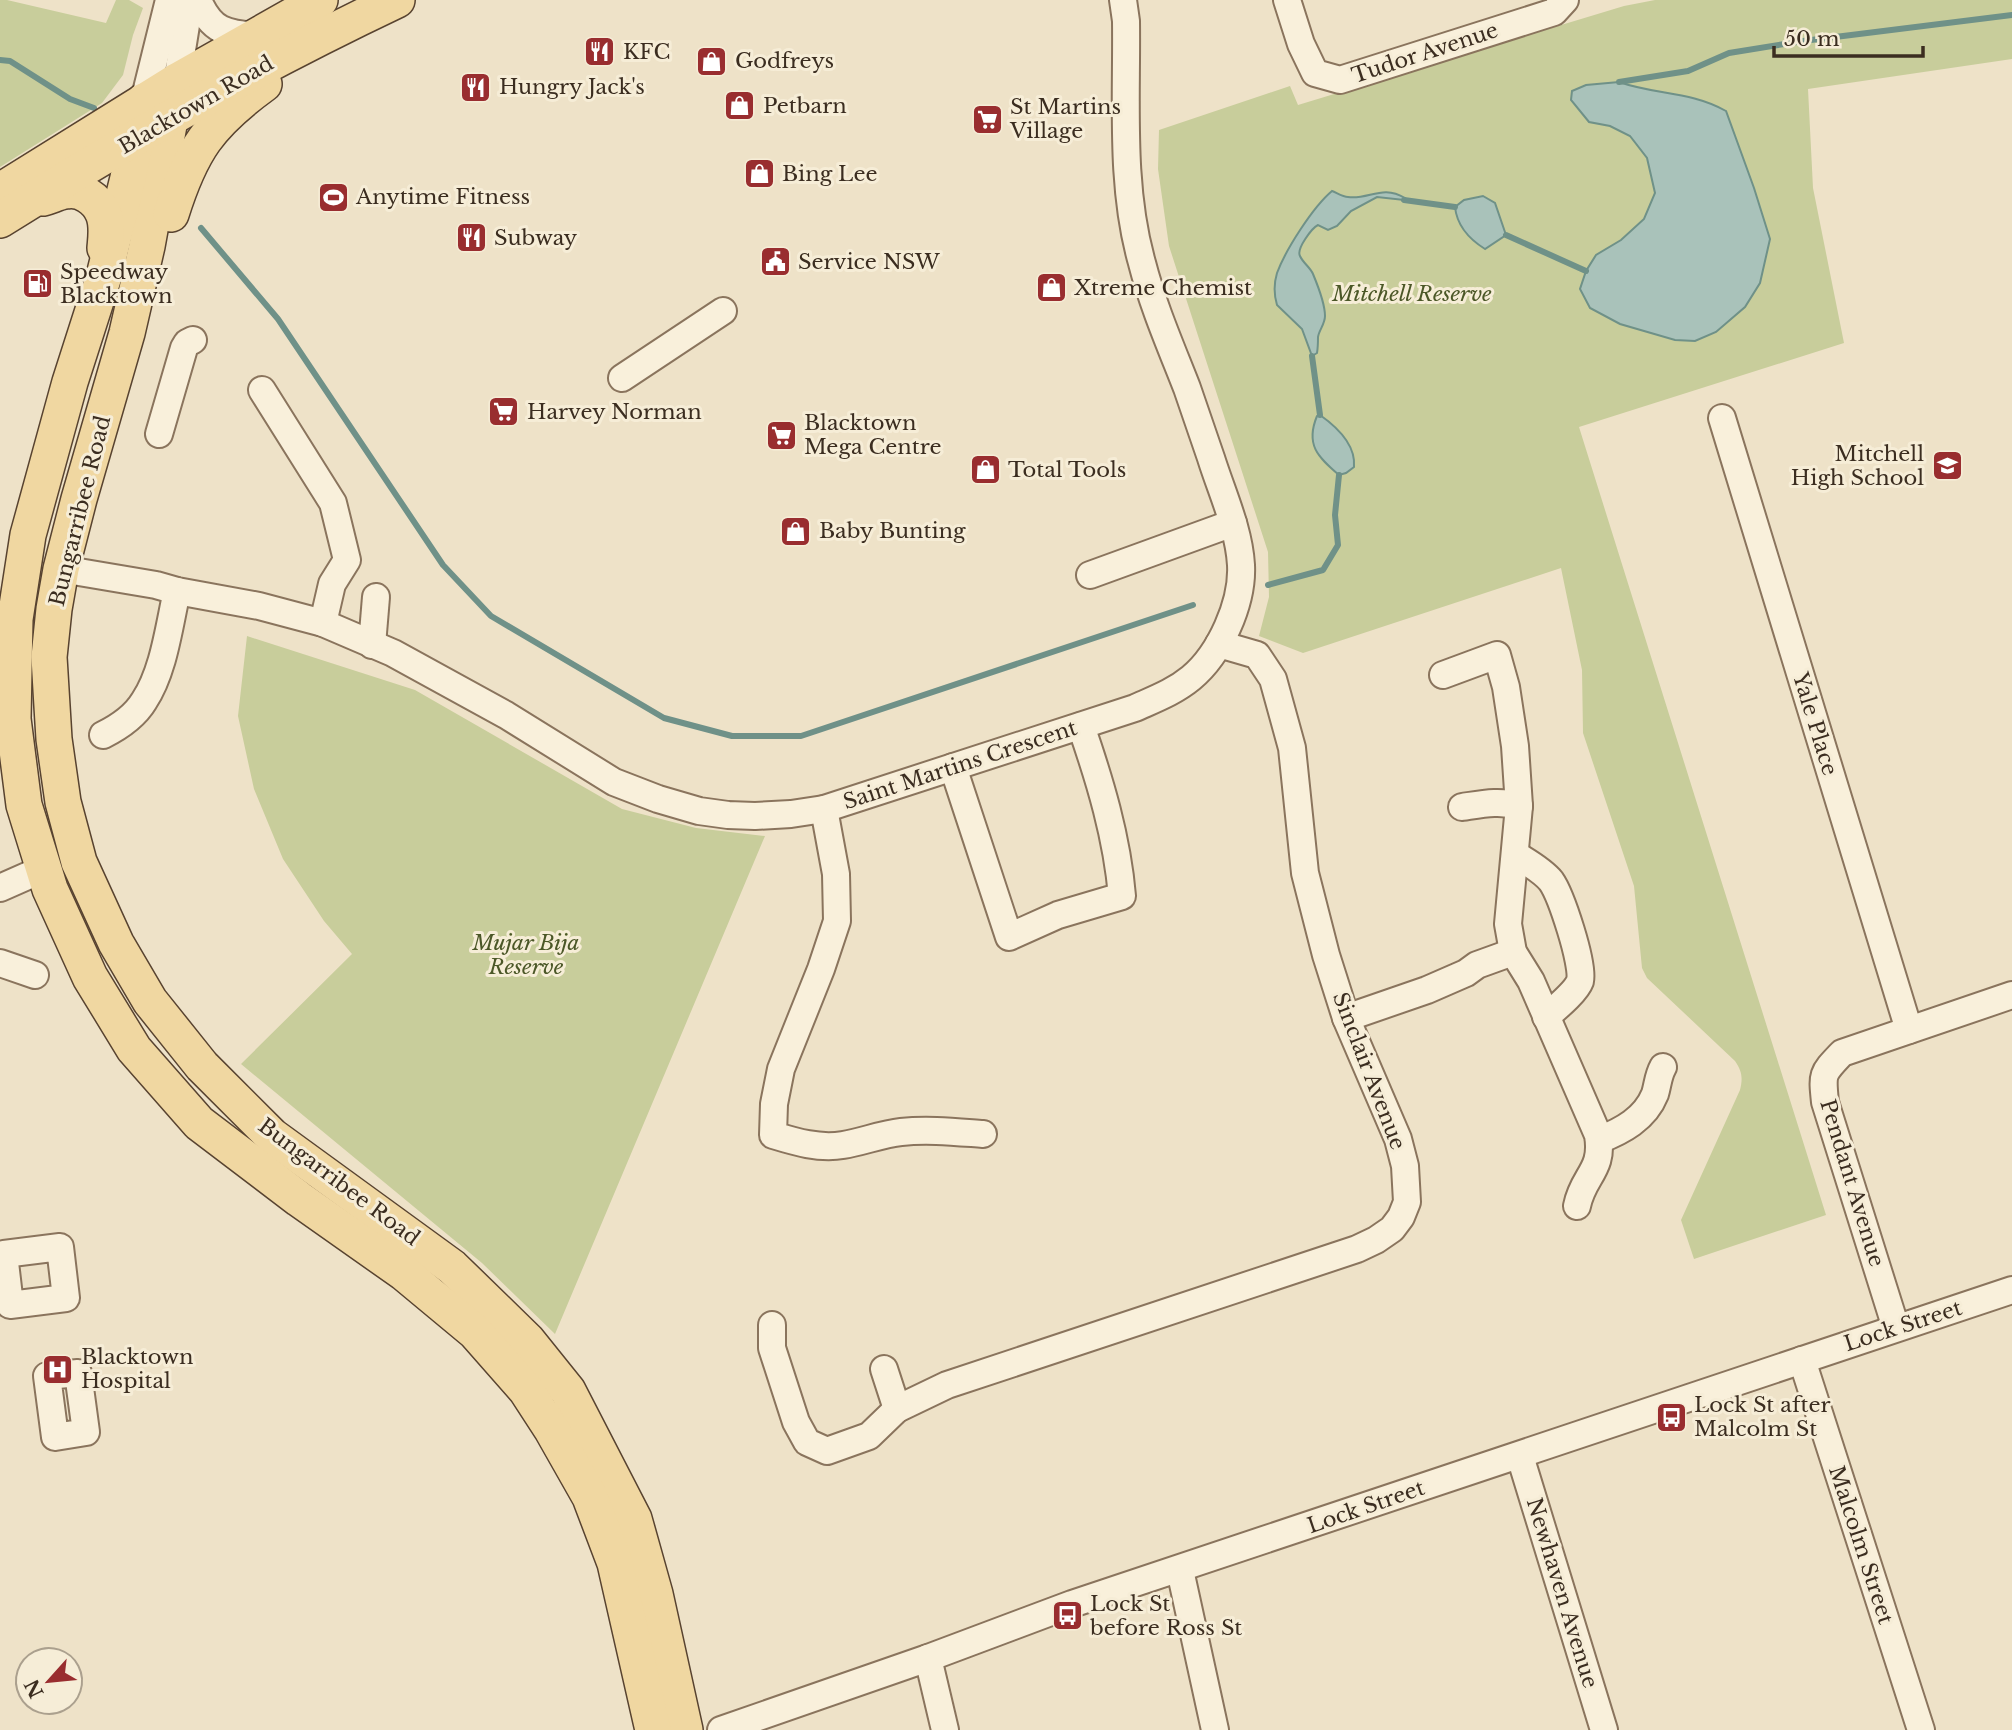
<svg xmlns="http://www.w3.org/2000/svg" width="2012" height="1730" font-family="'Libre Baskerville',serif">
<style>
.green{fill:#c8cd9b}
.water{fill:#a9c2ba;stroke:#6f9188;stroke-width:2}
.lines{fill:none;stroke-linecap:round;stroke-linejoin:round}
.stream{stroke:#6f9188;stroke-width:6}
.minor-casing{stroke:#8a745d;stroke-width:30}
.major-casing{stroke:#584330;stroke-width:38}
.minor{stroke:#f9f0db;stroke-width:26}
.major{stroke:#f0d7a1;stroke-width:35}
.labels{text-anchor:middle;stroke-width:6;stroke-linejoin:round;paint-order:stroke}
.poi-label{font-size:21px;fill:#3b2d20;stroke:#f6edd7;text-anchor:start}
.street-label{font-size:21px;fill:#3b2d20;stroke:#f6edd7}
.park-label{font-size:21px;font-style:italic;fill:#4b5727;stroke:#f6edd7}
</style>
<rect width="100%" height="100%" fill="#eee2c8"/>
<g class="green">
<polygon points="0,0 7,0 106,23 116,0 129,0 143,8 133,35 123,75 102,103 0,167"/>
<path d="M 1655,0 L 2012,0 L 2012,59 L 1808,89 L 1813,188 L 1844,343 L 1579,427 L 1826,1215 L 1694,1259 L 1681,1220 L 1740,1090 C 1743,1078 1742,1071 1735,1061 L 1647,978 L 1642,968 L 1634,886 L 1583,733 L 1582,670 L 1561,568 L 1303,653 L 1259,636 L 1269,597 L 1268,552 L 1169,246 L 1158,169 L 1159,130 L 1290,86 L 1298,105 L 1624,6 Z"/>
<polygon points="247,636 415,690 622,809 696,828 765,836 555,1334 482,1263 241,1064 352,954 324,921 283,859 254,789 238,716"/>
</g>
<g class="water">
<path d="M 1619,82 C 1656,95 1690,91 1726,111 L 1754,188 L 1770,239 L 1760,283 L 1745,307 L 1716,332 L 1695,341 L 1675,340 L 1620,324 L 1590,308 L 1580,289 L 1586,271 L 1596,255 L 1621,240 L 1644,219 L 1655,193 L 1647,158 L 1630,136 L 1610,126 L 1589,122 L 1571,100 L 1572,91 L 1586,85 Z"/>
<path d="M 1332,191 C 1337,193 1343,197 1348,197 C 1369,200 1382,184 1405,198 L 1404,200 L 1377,197 L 1351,211 L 1337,226 L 1328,230 L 1318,225 C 1312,228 1296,249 1300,256 C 1303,263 1310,267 1313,274 C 1318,286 1325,303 1325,316 C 1325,324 1319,330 1318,337 C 1318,343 1318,347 1317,353 L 1312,356 L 1302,329 L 1277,305 C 1274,295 1274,283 1277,273 C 1286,249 1313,207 1332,191 Z"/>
<path d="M 1483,196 L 1495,203 L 1506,235 L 1485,249 C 1469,239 1457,226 1455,207 L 1464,200 Z"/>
<path d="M 1320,415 C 1337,427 1356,445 1354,467 L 1346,473 L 1339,475 C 1318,457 1305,445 1317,416 Z"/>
</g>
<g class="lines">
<g class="stream">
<polyline points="0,60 10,61 70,99 94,108"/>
<polyline points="1619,82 1688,71 1729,53 1803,41 2012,15"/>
<polyline points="1404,200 1455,207"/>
<polyline points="201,228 278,319 443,565 491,616 664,718 732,736 801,736 1193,605"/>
<polyline points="1506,235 1586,271"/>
<polyline points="1312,356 1320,415"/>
<polyline points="1268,585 1323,570 1338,545 1335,515 1339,475"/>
</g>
<defs>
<g id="minor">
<path d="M 198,0 C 211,31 226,34 257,36"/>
<polyline points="1287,0 1301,44 1315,73 1340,80 1554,12 1565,0"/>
<polyline points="177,81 190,0"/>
<polyline points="144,101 169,0"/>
<polyline points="622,378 723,311"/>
<polyline points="262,390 333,503 347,560 332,584 323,623"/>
<polyline points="1722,418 1909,1030"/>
<polyline points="159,434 184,348 187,343 193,340"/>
<path d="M 61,569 L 156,585 L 177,591 L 259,606 L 323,623 L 393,653 L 506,715 L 614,782 L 658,799 L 699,811 L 728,815 L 755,816 L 791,814 L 824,809 L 1135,708 C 1155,699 1174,692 1191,678 C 1220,654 1243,603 1241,565 C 1239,529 1222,493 1211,458 C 1203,435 1195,411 1187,388 C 1171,347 1153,306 1142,263 C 1120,186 1127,101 1126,21 L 1123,0"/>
<polyline points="1090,575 1233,523"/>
<polyline points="372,645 376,597"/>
<path d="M 1443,675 L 1497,655 L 1506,687 L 1515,746 L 1519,806 L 1508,924 L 1513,952 L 1531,981 L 1598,1135 C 1604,1171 1583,1175 1577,1206"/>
<path d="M 103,735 C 119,727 135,716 144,701 C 164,671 169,626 177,591"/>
<path d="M 953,767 L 1009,937 L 1058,915 L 1122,896 C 1117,837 1100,781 1081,726"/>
<path d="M 1462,807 C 1482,804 1500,800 1519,806"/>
<path d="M 824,809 L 836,874 L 837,921 L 821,969 L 781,1069 L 774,1104 L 773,1135 C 796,1142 819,1149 843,1145 C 862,1142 882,1134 901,1132 C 928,1129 956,1132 983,1134"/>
<path d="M 1516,855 C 1527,862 1542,870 1551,881 C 1561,895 1584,964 1580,981 C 1576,992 1555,1009 1546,1017"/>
<polyline points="0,888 43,869"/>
<polyline points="0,963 35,975"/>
<polyline points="1346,1018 1427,990 1466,973 1477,965 1513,952"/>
<path d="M 1599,1140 C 1622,1131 1645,1119 1655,1094 C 1658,1084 1658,1076 1663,1067"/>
<polygon points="60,1247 66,1298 10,1305 4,1254"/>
<polyline points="772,1325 772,1348 796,1422 807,1442 827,1451 869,1436 897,1409 947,1385 1357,1249 1376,1240 1392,1229 1401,1217 1407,1202 1405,1166 1398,1139 1346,1018 1326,955 1305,873 1292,748 1273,679 1257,655 1219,644"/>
<path d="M 1896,1328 L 1825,1102 C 1822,1073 1822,1074 1842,1053 L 2012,995"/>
<polyline points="1802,1360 1921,1730"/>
<polyline points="884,1369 897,1409"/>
<polygon points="78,1373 86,1432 55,1437 47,1376"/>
<polyline points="1520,1456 1604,1730"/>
<polyline points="1180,1570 1215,1730"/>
<polyline points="928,1658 945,1730"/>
<polyline points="721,1730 928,1658 1072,1604 2012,1290"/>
</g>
<g id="major">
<polyline points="177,81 147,246 127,333 79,499 61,569 54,609 49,657 54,739 63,802 79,862 116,943 150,1001 202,1066 272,1136 452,1267 527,1340 568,1391 634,1519 655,1594 685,1730"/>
<polyline points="144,101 128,178 104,276 70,382 28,535 15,619 13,719 24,805 50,889 90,977 134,1049 199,1123 299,1199 404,1273 475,1332 526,1390 552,1430 590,1497 615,1563 653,1730"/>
<polyline points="0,191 177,81 320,0"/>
<path d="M 43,198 C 51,196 58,192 66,191 C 81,188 97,199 103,213 C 108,224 106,237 105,248"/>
<path d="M 171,214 C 191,150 209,124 264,84"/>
<path d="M 0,220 C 128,139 260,65 397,0"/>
</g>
</defs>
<use href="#minor" class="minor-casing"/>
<use href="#major" class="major-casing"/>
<use href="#minor" class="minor"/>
<use href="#major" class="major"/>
</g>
<defs>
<symbol id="restaurant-square" viewBox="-11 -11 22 22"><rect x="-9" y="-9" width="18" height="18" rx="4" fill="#992d2f" stroke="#f6edd7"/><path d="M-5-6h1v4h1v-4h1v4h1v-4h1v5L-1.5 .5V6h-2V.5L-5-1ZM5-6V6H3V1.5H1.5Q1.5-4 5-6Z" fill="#fff"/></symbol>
<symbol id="shop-square" viewBox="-11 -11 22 22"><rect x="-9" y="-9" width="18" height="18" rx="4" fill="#992d2f" stroke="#f6edd7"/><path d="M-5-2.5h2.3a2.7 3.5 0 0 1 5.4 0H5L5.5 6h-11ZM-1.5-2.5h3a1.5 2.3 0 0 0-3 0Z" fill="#fff"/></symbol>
<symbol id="supermarket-square" viewBox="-11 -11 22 22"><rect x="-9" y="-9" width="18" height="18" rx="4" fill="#992d2f" stroke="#f6edd7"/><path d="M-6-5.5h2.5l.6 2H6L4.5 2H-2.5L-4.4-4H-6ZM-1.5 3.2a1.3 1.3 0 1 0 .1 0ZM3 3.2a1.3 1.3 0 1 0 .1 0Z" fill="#fff"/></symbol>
<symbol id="stadium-square" viewBox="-11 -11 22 22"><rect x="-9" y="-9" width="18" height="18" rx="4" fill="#992d2f" stroke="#f6edd7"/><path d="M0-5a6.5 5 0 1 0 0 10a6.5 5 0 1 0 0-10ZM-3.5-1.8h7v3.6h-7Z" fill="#fff"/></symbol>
<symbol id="civic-square" viewBox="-11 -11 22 22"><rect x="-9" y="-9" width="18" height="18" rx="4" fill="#992d2f" stroke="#f6edd7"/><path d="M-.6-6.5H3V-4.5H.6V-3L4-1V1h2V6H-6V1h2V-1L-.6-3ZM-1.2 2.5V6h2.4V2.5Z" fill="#fff"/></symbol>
<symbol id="fuel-square" viewBox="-11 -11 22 22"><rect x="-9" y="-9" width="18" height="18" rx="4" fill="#992d2f" stroke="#f6edd7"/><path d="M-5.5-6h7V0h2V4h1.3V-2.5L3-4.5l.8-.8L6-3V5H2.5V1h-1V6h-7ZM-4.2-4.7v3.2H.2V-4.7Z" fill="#fff"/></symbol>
<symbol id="school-square" viewBox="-11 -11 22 22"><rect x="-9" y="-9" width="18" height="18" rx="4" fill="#992d2f" stroke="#f6edd7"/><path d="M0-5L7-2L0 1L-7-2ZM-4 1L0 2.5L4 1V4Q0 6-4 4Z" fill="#fff"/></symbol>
<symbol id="hospital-square" viewBox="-11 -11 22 22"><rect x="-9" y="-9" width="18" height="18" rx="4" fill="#992d2f" stroke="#f6edd7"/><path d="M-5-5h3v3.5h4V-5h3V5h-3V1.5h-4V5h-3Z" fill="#fff"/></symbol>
<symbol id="bus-square" viewBox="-11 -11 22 22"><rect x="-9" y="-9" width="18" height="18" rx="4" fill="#992d2f" stroke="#f6edd7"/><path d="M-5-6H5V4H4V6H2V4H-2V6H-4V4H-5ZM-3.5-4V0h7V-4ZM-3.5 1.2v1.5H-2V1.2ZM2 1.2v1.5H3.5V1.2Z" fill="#fff"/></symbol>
</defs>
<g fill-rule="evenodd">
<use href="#restaurant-square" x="582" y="34" width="35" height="35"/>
<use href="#shop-square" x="694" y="44" width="35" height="35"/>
<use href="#restaurant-square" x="458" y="70" width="35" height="35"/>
<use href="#shop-square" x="722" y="88" width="35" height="35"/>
<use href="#supermarket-square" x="970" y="102" width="35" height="35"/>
<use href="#shop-square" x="742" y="156" width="35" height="35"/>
<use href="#stadium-square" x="316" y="180" width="35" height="35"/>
<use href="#restaurant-square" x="454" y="220" width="35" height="35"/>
<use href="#civic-square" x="758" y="244" width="35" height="35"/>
<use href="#fuel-square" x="20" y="266" width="35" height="35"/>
<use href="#shop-square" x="1034" y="270" width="35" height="35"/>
<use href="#supermarket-square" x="486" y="394" width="35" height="35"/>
<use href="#supermarket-square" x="764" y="418" width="35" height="35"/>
<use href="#school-square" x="1930" y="448" width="35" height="35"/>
<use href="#shop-square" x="968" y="452" width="35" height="35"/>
<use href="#shop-square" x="778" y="514" width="35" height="35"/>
<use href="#hospital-square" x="40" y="1352" width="35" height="35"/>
<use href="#bus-square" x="1654" y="1400" width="35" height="35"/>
<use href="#bus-square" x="1050" y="1598" width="35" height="35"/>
</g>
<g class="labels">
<g class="poi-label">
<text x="623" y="59">KFC</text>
<text x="735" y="68">Godfreys</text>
<text x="499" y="94">Hungry Jack's</text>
<text x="763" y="113">Petbarn</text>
<text x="1010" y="114">St Martins<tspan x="1010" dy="24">Village</tspan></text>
<text x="782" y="181">Bing Lee</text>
<text x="356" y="204">Anytime Fitness</text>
<text x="494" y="245">Subway</text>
<text x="798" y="269">Service NSW</text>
<text x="60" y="279">Speedway<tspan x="60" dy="24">Blacktown</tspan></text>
<text x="1074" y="295">Xtreme Chemist</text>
<text x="527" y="419">Harvey Norman</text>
<text x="804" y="430">Blacktown<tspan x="804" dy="24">Mega Centre</tspan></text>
<text x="1924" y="461" text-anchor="end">Mitchell<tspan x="1924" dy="24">High School</tspan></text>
<text x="1008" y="477">Total Tools</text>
<text x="819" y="538">Baby Bunting</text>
<text x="81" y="1364">Blacktown<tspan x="81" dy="24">Hospital</tspan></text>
<text x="1694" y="1412">Lock St after<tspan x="1694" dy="24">Malcolm St</tspan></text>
<text x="1090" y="1611">Lock St<tspan x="1090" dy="24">before Ross St</tspan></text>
</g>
<g class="street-label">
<text transform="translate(1425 53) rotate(-18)" y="7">Tudor Avenue</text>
<text transform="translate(196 105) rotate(-30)" y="7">Blacktown Road</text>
<text transform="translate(80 511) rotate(-76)" y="7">Bungarribee Road</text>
<text transform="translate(1815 724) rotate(73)" y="7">Yale Place</text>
<text transform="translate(960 765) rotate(-18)" y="7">Saint Martins Crescent</text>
<text transform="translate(1369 1071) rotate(69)" y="7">Sinclair Avenue</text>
<text transform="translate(339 1182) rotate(37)" y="7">Bungarribee Road</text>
<text transform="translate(1852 1183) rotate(73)" y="7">Pendant Avenue</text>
<text transform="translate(1903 1326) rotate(-18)" y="7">Lock Street</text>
<text transform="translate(1366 1507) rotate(-19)" y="7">Lock Street</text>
<text transform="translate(1861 1545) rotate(72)" y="7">Malcolm Street</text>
<text transform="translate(1562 1593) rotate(73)" y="7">Newhaven Avenue</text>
</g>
<g class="park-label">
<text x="1412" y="301">Mitchell Reserve</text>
<text x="526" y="950">Mujar Bija<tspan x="526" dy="24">Reserve</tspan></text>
</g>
</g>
<g transform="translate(49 1681) rotate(243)"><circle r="33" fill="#f6edd7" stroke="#aba08e" stroke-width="2"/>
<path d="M0-5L12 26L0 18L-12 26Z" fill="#992d2f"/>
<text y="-10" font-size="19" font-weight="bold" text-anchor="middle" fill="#3b2d20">N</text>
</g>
<path d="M1774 46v10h149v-10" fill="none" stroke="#3b2d20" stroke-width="3.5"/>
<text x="1784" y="46" font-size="21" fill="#3b2d20" stroke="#f6edd7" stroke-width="5" paint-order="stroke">50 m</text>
</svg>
